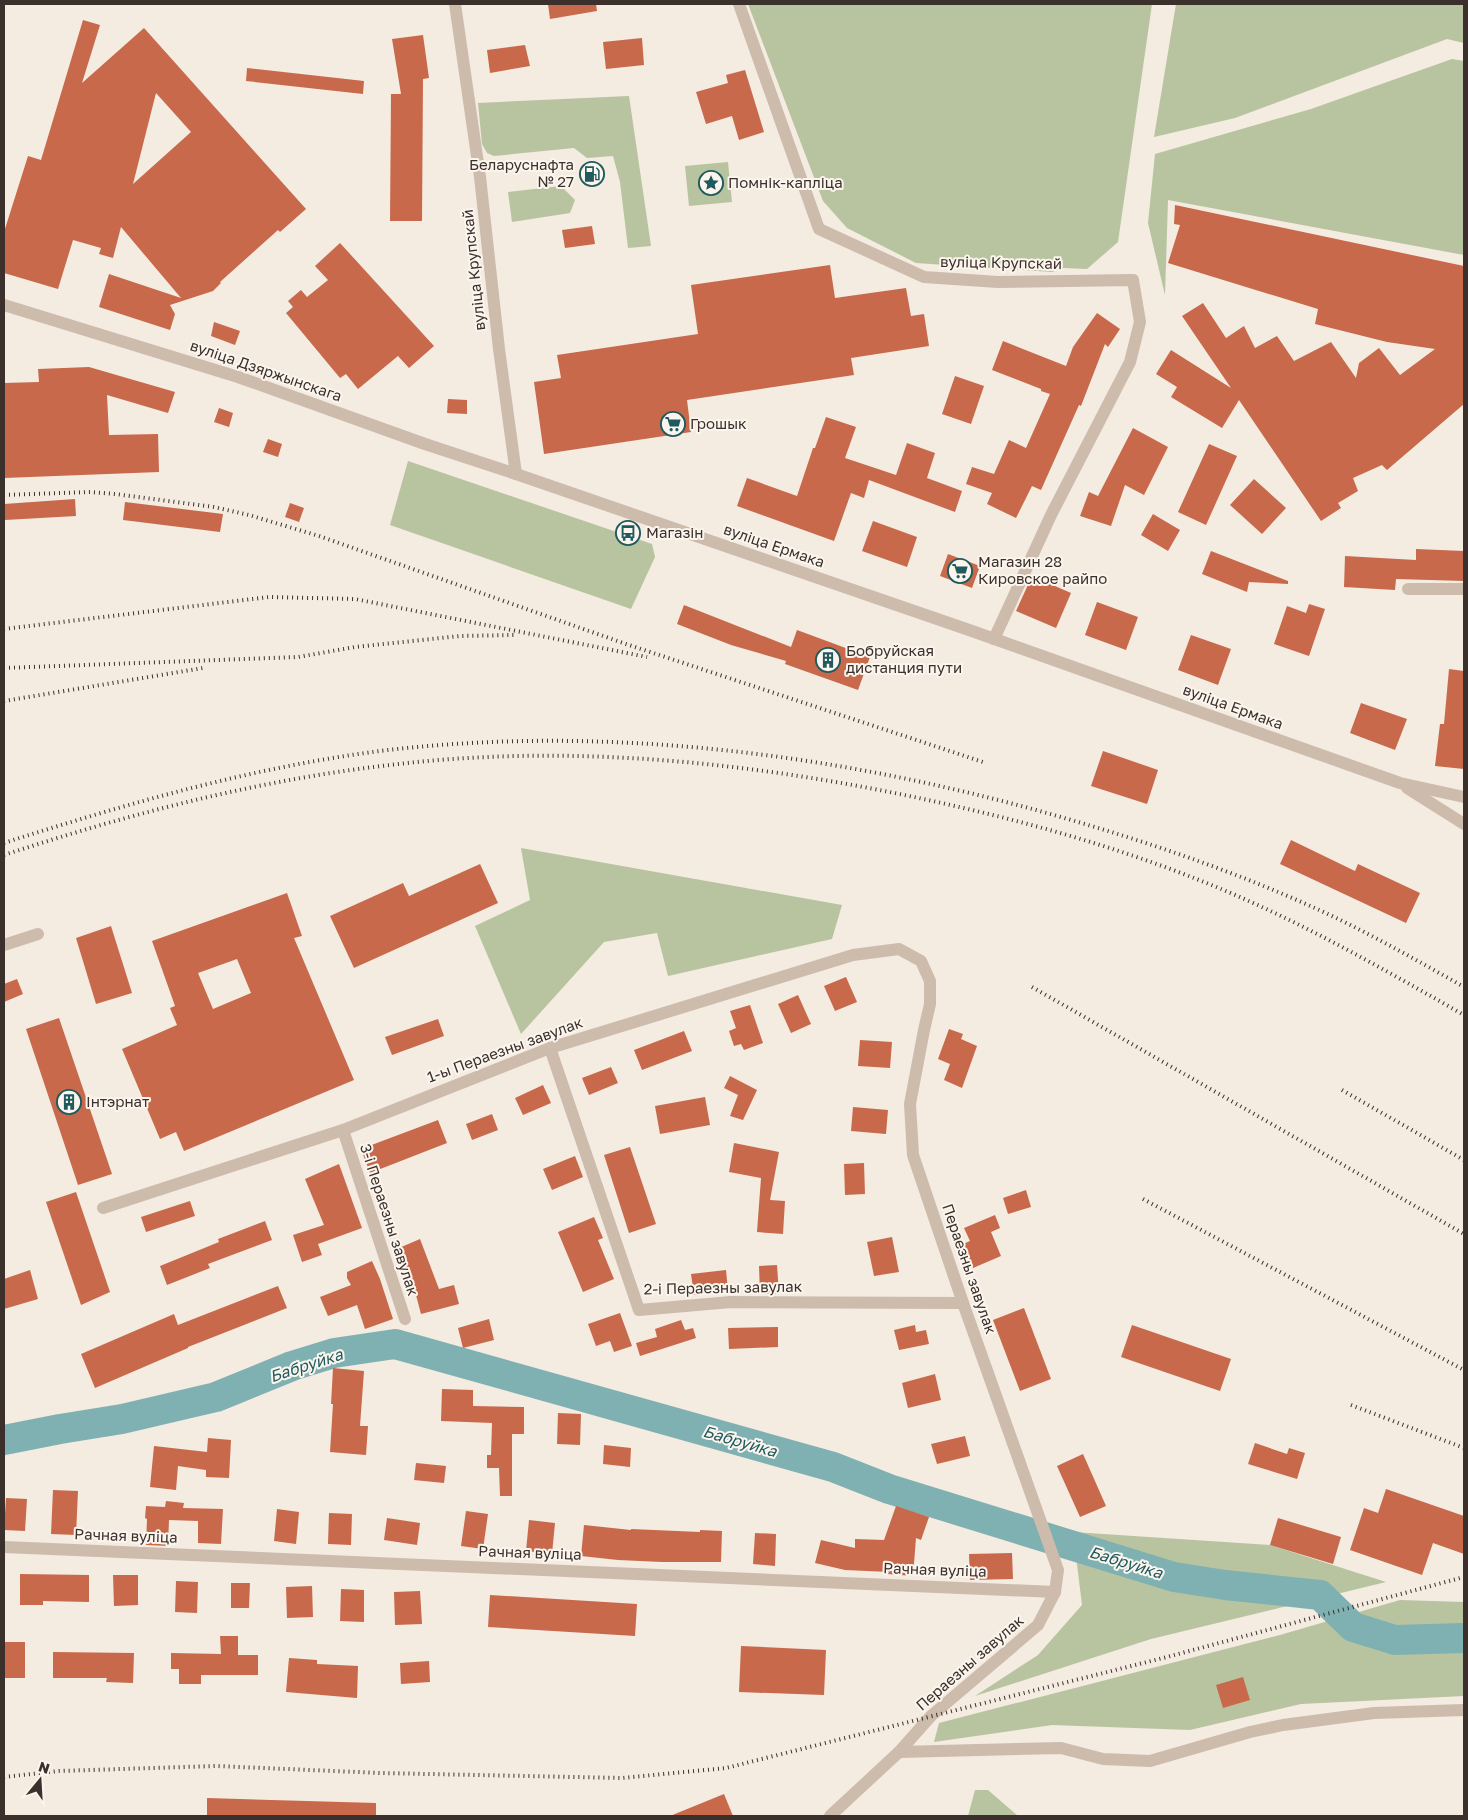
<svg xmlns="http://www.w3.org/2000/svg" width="1468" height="1820" font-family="'Golos Text',sans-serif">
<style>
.green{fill:#b8c4a0}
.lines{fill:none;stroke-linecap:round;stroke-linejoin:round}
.river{stroke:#7fb0b2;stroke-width:30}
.building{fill:#c8694b;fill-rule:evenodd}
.minor{stroke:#cdbbac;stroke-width:12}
.rail{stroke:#3b302b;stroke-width:4;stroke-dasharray:1 4;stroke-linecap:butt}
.labels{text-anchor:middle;stroke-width:4;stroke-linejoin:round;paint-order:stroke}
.poi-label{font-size:15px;fill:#3b302b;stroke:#fbf5ee;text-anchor:start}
.street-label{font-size:15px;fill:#3b302b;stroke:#fbf5ee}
.water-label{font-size:16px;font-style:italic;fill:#1f5a5e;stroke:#fbf5ee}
</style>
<rect width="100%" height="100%" fill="#f4ebe1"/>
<g class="green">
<polygon points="748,4 1152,4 1118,242 1087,269 1064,268 1052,272 916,263 847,228 823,201"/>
<polygon points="1176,4 1464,4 1464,43 1447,39 1235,118 1154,137"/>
<polygon points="1452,59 1464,61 1464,255 1168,200 1165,295 1148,223 1155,154 1311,109"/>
<polygon points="629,96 651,246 628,248 620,182 613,156 587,158 574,148 494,156 487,153 482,144 478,103"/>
<polygon points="728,162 732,202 689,206 685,166"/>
<polygon points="561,186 575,200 570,213 512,222 508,192"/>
<polygon points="408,461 652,544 655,557 631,609 390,525"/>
<polygon points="521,848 842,905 832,939 668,976 657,933 604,942 521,1034 475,926 530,900"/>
<polygon points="1073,1532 1270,1545 1386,1582 1151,1639 975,1696 1038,1655 1082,1605"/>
<polygon points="1400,1600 1464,1602 1464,1696 1301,1704 1190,1730 1052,1725 934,1742 939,1723 1280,1635"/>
<polygon points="975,1790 988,1790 1018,1816 968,1816"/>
</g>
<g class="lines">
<polyline class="river" points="4,1440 60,1429 122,1419 216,1397 292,1366 334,1353 395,1344 833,1467 889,1489 1174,1577 1225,1585 1320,1595 1353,1627 1395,1640 1464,1638"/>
</g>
<g class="building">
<polygon points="548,4 596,4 597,11 550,19"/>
<path d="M 83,20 L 100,25 L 82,83 L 144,28 L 306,209 L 280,232 L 278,230 L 220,282 L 221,283 L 213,291 L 170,305 L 175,314 L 170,330 L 99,307 L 109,274 L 181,298 L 121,227 L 113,258 L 99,254 L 101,248 L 73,240 L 58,289 L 4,273 L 4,232 L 28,156 L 41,160 ZM 156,93 L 191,132 L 133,184 Z"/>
<polygon points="423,35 429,78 423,79 422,221 390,221 391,94 401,94 392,39"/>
<polygon points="642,38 644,65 606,69 603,42"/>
<polygon points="525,45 530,66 490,73 487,50"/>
<polygon points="247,68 364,81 363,94 246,81"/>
<polygon points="745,70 764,132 739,140 732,116 706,124 696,92 728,83 726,75"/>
<polygon points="1175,205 1464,266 1464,404 1387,470 1382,465 1353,478 1358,491 1338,503 1341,508 1321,521 1239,400 1222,428 1171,397 1177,387 1156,374 1171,350 1231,388 1182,316 1203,303 1226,338 1244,326 1255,348 1277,336 1294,361 1331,342 1356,378 1359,363 1379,348 1400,375 1435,349 1387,342 1315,324 1318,309 1168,263 1180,225 1174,224"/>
<polygon points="592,226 595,244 565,248 562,230"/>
<polygon points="340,243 434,346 409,368 398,356 358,389 346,374 340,378 286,313 293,307 288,301 301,290 307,297 328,280 315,266"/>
<polygon points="830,265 835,298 906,288 911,316 924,314 929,346 851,358 854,375 687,400 691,432 544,454 534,382 561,378 557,355 698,334 691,285"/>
<polygon points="1097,313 1120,329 1108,347 1105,344 1081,406 1079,405 1041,490 1032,486 1016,518 987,504 992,493 966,484 972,467 994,474 1009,440 1026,448 1050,394 1041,391 1041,389 992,370 1003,341 1066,366 1073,347"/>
<polygon points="214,322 240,331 235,345 211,336"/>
<polygon points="89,367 175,392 168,413 107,395 109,435 158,434 159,472 4,478 4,383 39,382 38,369"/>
<polygon points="955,376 984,386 971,424 942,414"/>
<polygon points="448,399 467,400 467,414 447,413"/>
<polygon points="219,408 233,413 229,427 214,422"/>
<polygon points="826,417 856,427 845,458 896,475 907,443 935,453 927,478 962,491 955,512 869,480 864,498 851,493 834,541 737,506 747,478 797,496 813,448 815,448"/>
<polygon points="1133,428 1168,447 1144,495 1125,485 1111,526 1080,516 1089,492 1098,496"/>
<polygon points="268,439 282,444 278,457 263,452"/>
<polygon points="1209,444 1237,456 1206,525 1178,512"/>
<polygon points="1254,479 1286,508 1262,534 1230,505"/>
<polygon points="75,499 76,516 5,520 4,504"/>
<polygon points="125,502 223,514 220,532 123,520"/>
<polygon points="290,503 304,508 299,522 285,517"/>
<polygon points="1153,514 1180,530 1168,551 1141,535"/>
<polygon points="873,521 917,537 907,567 862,551"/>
<polygon points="1416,549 1464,551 1464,581 1396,579 1395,590 1344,587 1345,556 1416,560"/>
<polygon points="1211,551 1288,581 1288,584 1249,582 1247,592 1202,574"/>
<polygon points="948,554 980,566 972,588 940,576"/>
<polygon points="1032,576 1071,593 1056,628 1016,611"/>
<polygon points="1097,602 1138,617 1126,650 1085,635"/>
<polygon points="1309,604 1325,609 1309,656 1274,644 1287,606 1306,613"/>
<polygon points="684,605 791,647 797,630 870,657 858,690 785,664 786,661 731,645 677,624"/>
<polygon points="1191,635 1231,649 1218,685 1178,670"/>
<polygon points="1449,669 1464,671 1464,769 1435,766 1440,724 1444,724"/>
<polygon points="1361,703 1407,719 1395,750 1350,733"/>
<polygon points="1103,751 1158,770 1147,804 1091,786"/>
<polygon points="1291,840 1355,871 1358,864 1420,893 1406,923 1280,864"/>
<polygon points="480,864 498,903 354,968 330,916 403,883 409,896"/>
<path d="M 287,893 L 302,936 L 294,938 L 354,1080 L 184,1151 L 176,1132 L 160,1139 L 122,1049 L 177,1025 L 170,1008 L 175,1006 L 152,941 ZM 237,959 L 251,993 L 213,1009 L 198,973 Z"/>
<polygon points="111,926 132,993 96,1004 76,938"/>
<polygon points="846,977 857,1002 835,1011 824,986"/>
<polygon points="17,979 23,994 4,1002 4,984"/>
<polygon points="798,995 811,1024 791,1033 778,1004"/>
<polygon points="750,1005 763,1043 744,1050 741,1044 734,1046 729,1031 736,1028 730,1011"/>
<polygon points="59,1018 112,1174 78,1185 26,1029"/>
<polygon points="438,1019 444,1036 392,1055 385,1037"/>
<polygon points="949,1029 963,1034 961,1039 977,1046 962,1088 944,1080 950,1064 938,1059"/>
<polygon points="684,1031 692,1051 642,1070 634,1050"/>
<polygon points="860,1040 892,1042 890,1068 858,1066"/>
<polygon points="611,1067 618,1083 589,1095 582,1078"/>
<polygon points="730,1076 757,1090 743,1120 730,1116 738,1095 724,1088"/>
<polygon points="543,1085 551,1103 523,1115 515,1098"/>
<polygon points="705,1097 710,1125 660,1134 655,1106"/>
<polygon points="853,1107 888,1110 886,1134 851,1131"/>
<polygon points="492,1114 498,1130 472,1140 466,1124"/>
<polygon points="438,1120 447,1143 370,1173 361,1149"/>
<polygon points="734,1143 779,1152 770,1200 785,1201 783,1234 757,1232 761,1178 729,1172"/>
<polygon points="630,1147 656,1224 629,1233 604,1155"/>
<polygon points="575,1156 583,1177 552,1190 543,1169"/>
<polygon points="864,1163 865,1194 845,1195 844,1164"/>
<polygon points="339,1164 362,1228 318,1244 322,1255 302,1262 293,1235 324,1225 305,1179"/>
<polygon points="1026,1190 1031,1207 1008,1214 1003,1198"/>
<polygon points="76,1192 110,1292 81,1305 46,1202"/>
<polygon points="190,1201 195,1216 146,1232 141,1217"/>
<polygon points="995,1215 1000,1228 991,1232 1001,1256 973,1268 963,1244 970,1241 964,1228"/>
<polygon points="594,1217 603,1238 598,1240 614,1279 583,1292 558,1232"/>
<polygon points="265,1221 272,1240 208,1264 210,1268 167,1285 160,1266 219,1242 218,1239"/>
<polygon points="892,1237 899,1272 874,1276 867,1242"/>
<polygon points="420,1239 439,1289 454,1285 459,1304 421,1314 412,1280 408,1282 398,1251 400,1250 399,1248"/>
<polygon points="372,1261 380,1279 393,1319 365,1329 357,1305 328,1316 320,1297 351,1285 347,1278 347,1272"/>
<polygon points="777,1265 779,1294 760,1294 759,1266"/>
<polygon points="30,1270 38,1299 4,1309 4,1279"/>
<polygon points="726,1270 728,1291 694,1295 691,1274"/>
<polygon points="278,1286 287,1308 188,1347 188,1348 95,1388 81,1354 174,1314 178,1325"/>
<polygon points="1024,1308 1051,1379 1020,1391 993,1320"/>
<polygon points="620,1313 632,1346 614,1352 610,1341 596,1346 588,1324"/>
<polygon points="489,1319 494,1340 463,1348 458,1328"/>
<polygon points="681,1320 685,1330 693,1328 696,1338 640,1356 636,1343 657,1337 655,1329"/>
<polygon points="915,1325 916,1332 926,1330 929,1344 899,1350 894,1330"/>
<polygon points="1132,1325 1231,1359 1220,1391 1121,1357"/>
<polygon points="778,1327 778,1347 729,1349 728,1328"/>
<polygon points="333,1368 364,1371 360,1426 368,1426 366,1455 330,1452 333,1404 331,1404"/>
<polygon points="935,1374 941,1400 908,1408 902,1383"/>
<polygon points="442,1389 473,1390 473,1406 524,1407 524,1434 512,1434 512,1496 500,1496 499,1468 487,1468 487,1455 491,1455 492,1423 441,1421"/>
<polygon points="558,1413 581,1414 580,1445 557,1444"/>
<polygon points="965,1436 970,1456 937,1464 931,1444"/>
<polygon points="208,1438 231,1440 229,1478 206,1477 206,1470 178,1466 176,1490 150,1487 154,1446 207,1452"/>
<polygon points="1255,1443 1287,1454 1289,1448 1305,1453 1297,1479 1248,1464"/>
<polygon points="604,1445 631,1448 630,1467 603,1464"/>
<polygon points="1083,1454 1106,1506 1080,1517 1057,1466"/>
<polygon points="416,1463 446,1466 444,1483 414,1480"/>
<polygon points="1386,1489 1464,1516 1464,1554 1433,1543 1422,1575 1350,1550 1364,1508 1378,1513"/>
<polygon points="53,1490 78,1491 76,1535 51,1534"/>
<polygon points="6,1498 27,1499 25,1531 4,1530"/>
<polygon points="166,1501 184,1503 183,1508 223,1509 221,1544 198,1543 198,1521 169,1520 168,1546 146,1545 147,1519 145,1518 146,1506 165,1507"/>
<polygon points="896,1506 929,1517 921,1540 916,1538 913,1576 888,1574 889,1572 845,1570 815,1563 821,1540 855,1548 855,1539 884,1540"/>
<polygon points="277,1509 299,1512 296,1544 274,1541"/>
<polygon points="466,1511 488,1514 483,1549 461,1546"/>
<polygon points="329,1513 352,1514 351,1545 328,1544"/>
<polygon points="387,1518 420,1523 417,1545 384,1540"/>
<polygon points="1278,1518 1341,1537 1333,1564 1270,1545"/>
<polygon points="529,1520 555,1523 552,1554 526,1551"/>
<polygon points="584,1525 631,1530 631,1529 700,1532 700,1530 722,1531 721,1562 662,1562 618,1560 581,1556"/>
<polygon points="755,1533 776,1534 775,1566 753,1564"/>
<polygon points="1012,1553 1013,1579 970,1580 969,1554"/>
<polygon points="20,1574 89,1575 89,1602 43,1601 43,1605 20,1605"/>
<polygon points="113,1575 138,1575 138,1605 114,1606"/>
<polygon points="176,1581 198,1582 197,1613 175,1612"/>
<polygon points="231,1583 250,1583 249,1608 231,1608"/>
<polygon points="312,1586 313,1617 287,1618 286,1587"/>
<polygon points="341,1589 364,1590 364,1622 340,1621"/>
<polygon points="420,1591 422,1624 395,1625 394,1592"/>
<polygon points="490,1595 637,1604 635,1636 488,1627"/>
<polygon points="220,1636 238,1636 238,1655 258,1655 258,1675 201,1675 201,1684 179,1684 179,1669 171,1669 171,1653 221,1654"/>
<rect x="4" y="1642" width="21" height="36"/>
<polygon points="741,1646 826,1650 824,1695 739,1692"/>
<polygon points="53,1652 134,1653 133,1683 106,1682 107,1678 53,1678"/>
<polygon points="289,1658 317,1660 317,1664 358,1666 357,1698 286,1692"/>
<polygon points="429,1661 430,1682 401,1684 400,1663"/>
<polygon points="1243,1677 1250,1700 1223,1708 1216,1685"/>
<polygon points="724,1794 733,1816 670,1816"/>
<polygon points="207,1798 376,1803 376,1816 207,1816"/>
</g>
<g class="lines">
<g class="minor">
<polyline points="455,4 480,177 499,349 516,474"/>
<polyline points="739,4 819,229 924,277 998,282 1133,280 1140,322 1130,362 1051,515 994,639"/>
<polyline points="4,305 238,377 425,444 516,474 972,631 1400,783 1464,797"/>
<polyline points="1408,589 1464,589"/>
<polyline points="1407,788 1464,824"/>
<polyline points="4,945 38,934"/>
<polyline points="550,1048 639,1310 731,1302 963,1303"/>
<polyline points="343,1130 405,1319"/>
<polyline points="103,1208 343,1130 550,1048 853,955 899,949 921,961 930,981 930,1004 924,1030 910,1104 913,1155 963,1303 1058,1570 1055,1592 1038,1625 931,1716 899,1752 830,1816"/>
<polyline points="4,1547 1055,1592"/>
<polyline points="899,1752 1061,1748 1103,1759 1150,1761 1250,1732 1283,1725 1374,1713 1464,1710"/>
</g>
<g class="rail">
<polyline points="4,495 90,492 115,494 214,507 249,515 319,536 626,644 983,762"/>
<polyline points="4,629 269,597 355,599 647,657"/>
<polyline points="4,668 298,657 355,647 460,636 514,635"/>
<polyline points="4,701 203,668"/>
<path d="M 4,843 C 129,803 257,766 388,750 C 604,725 828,753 1036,810 C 1137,838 1236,871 1330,915 C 1376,937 1420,962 1464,987"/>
<path d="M 4,855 C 129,814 258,780 390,765 C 569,743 752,762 928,800 C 1020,820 1111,845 1199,880 C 1291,916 1378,966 1464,1015"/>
<polyline points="1032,987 1464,1234"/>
<polyline points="1342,1090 1464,1160"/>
<polyline points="1143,1199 1464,1370"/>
<polyline points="1351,1405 1464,1448"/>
<polyline points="4,1777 59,1771 216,1766 381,1773 622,1778 726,1768 1167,1657 1464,1577"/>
</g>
</g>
<defs>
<symbol id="fuel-ring" viewBox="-11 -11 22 22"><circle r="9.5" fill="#fbf5ee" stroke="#1f5a5e" stroke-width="1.5"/><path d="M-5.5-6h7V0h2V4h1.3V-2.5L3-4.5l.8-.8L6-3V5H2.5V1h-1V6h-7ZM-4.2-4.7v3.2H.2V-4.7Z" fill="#1f5a5e"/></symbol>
<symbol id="sight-ring" viewBox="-11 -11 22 22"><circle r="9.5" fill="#fbf5ee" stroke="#1f5a5e" stroke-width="1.5"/><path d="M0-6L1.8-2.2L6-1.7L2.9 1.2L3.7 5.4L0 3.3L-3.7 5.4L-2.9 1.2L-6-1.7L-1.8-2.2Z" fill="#1f5a5e"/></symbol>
<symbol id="supermarket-ring" viewBox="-11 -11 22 22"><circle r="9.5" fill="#fbf5ee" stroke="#1f5a5e" stroke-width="1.5"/><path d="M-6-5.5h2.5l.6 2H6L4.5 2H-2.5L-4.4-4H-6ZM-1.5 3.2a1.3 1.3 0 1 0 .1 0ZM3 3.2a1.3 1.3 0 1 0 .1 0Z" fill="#1f5a5e"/></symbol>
<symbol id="bus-ring" viewBox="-11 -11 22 22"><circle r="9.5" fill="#fbf5ee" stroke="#1f5a5e" stroke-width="1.5"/><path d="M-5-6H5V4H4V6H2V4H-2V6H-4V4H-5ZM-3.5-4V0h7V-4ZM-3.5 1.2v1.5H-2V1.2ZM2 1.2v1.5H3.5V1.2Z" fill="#1f5a5e"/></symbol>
<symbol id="building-ring" viewBox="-11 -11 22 22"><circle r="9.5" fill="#fbf5ee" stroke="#1f5a5e" stroke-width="1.5"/><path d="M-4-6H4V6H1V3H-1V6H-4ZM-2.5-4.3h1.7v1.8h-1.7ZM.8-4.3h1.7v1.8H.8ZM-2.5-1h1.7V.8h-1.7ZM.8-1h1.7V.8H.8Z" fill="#1f5a5e"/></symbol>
</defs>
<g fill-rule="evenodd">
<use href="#fuel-ring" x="578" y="160" width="28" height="28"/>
<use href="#sight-ring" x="697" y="169" width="28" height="28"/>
<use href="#supermarket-ring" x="659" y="410" width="28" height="28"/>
<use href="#bus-ring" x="614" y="519" width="28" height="28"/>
<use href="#supermarket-ring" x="946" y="557" width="28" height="28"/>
<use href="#building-ring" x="814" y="646" width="28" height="28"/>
<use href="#building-ring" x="55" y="1088" width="28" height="28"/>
</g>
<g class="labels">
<g class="poi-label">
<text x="574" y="170" text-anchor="end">Беларуснафта<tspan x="574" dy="17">№ 27</tspan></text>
<text x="728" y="188">Помнік-капліца</text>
<text x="690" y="429">Грошык</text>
<text x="646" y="538">Магазін</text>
<text x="978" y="567">Магазин 28<tspan x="978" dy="17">Кировское райпо</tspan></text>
<text x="846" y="656">Бобруйская<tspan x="846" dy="17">дистанция пути</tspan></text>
<text x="86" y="1107">Інтэрнат</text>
</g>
<g class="street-label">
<text transform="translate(1001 263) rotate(1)" y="5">вуліца Крупскай</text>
<text transform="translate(474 270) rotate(-96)" y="5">вуліца Крупскай</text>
<text transform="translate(266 371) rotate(19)" y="5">вуліца Дзяржынскага</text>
<text transform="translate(774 546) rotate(19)" y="5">вуліца Ермака</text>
<text transform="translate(1233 707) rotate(20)" y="5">вуліца Ермака</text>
<text transform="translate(505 1050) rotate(-20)" y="5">1-ы Пераезны завулак</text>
<text transform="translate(389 1220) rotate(72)" y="5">3-і Пераезны завулак</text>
<text transform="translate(969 1269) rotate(71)" y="5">Пераезны завулак</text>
<text transform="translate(723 1288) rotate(-1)" y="5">2-і Пераезны завулак</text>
<text transform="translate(126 1536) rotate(2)" y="5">Рачная вуліца</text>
<text transform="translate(530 1553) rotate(2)" y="5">Рачная вуліца</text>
<text transform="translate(935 1570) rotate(2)" y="5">Рачная вуліца</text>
<text transform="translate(970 1663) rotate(-41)" y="5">Пераезны завулак</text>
</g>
<g class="water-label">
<text transform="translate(306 1365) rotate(-18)" y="6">Бабруйка</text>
<text transform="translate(740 1441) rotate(16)" y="6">Бабруйка</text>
<text transform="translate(1126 1562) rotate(17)" y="6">Бабруйка</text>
</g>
</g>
<rect width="1468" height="1820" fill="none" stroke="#3b302b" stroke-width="10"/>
<g transform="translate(40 1780) rotate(18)" stroke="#fbf5ee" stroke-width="4" paint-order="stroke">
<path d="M0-4L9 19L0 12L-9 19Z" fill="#3b302b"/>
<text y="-8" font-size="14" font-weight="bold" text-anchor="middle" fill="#3b302b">N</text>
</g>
</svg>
